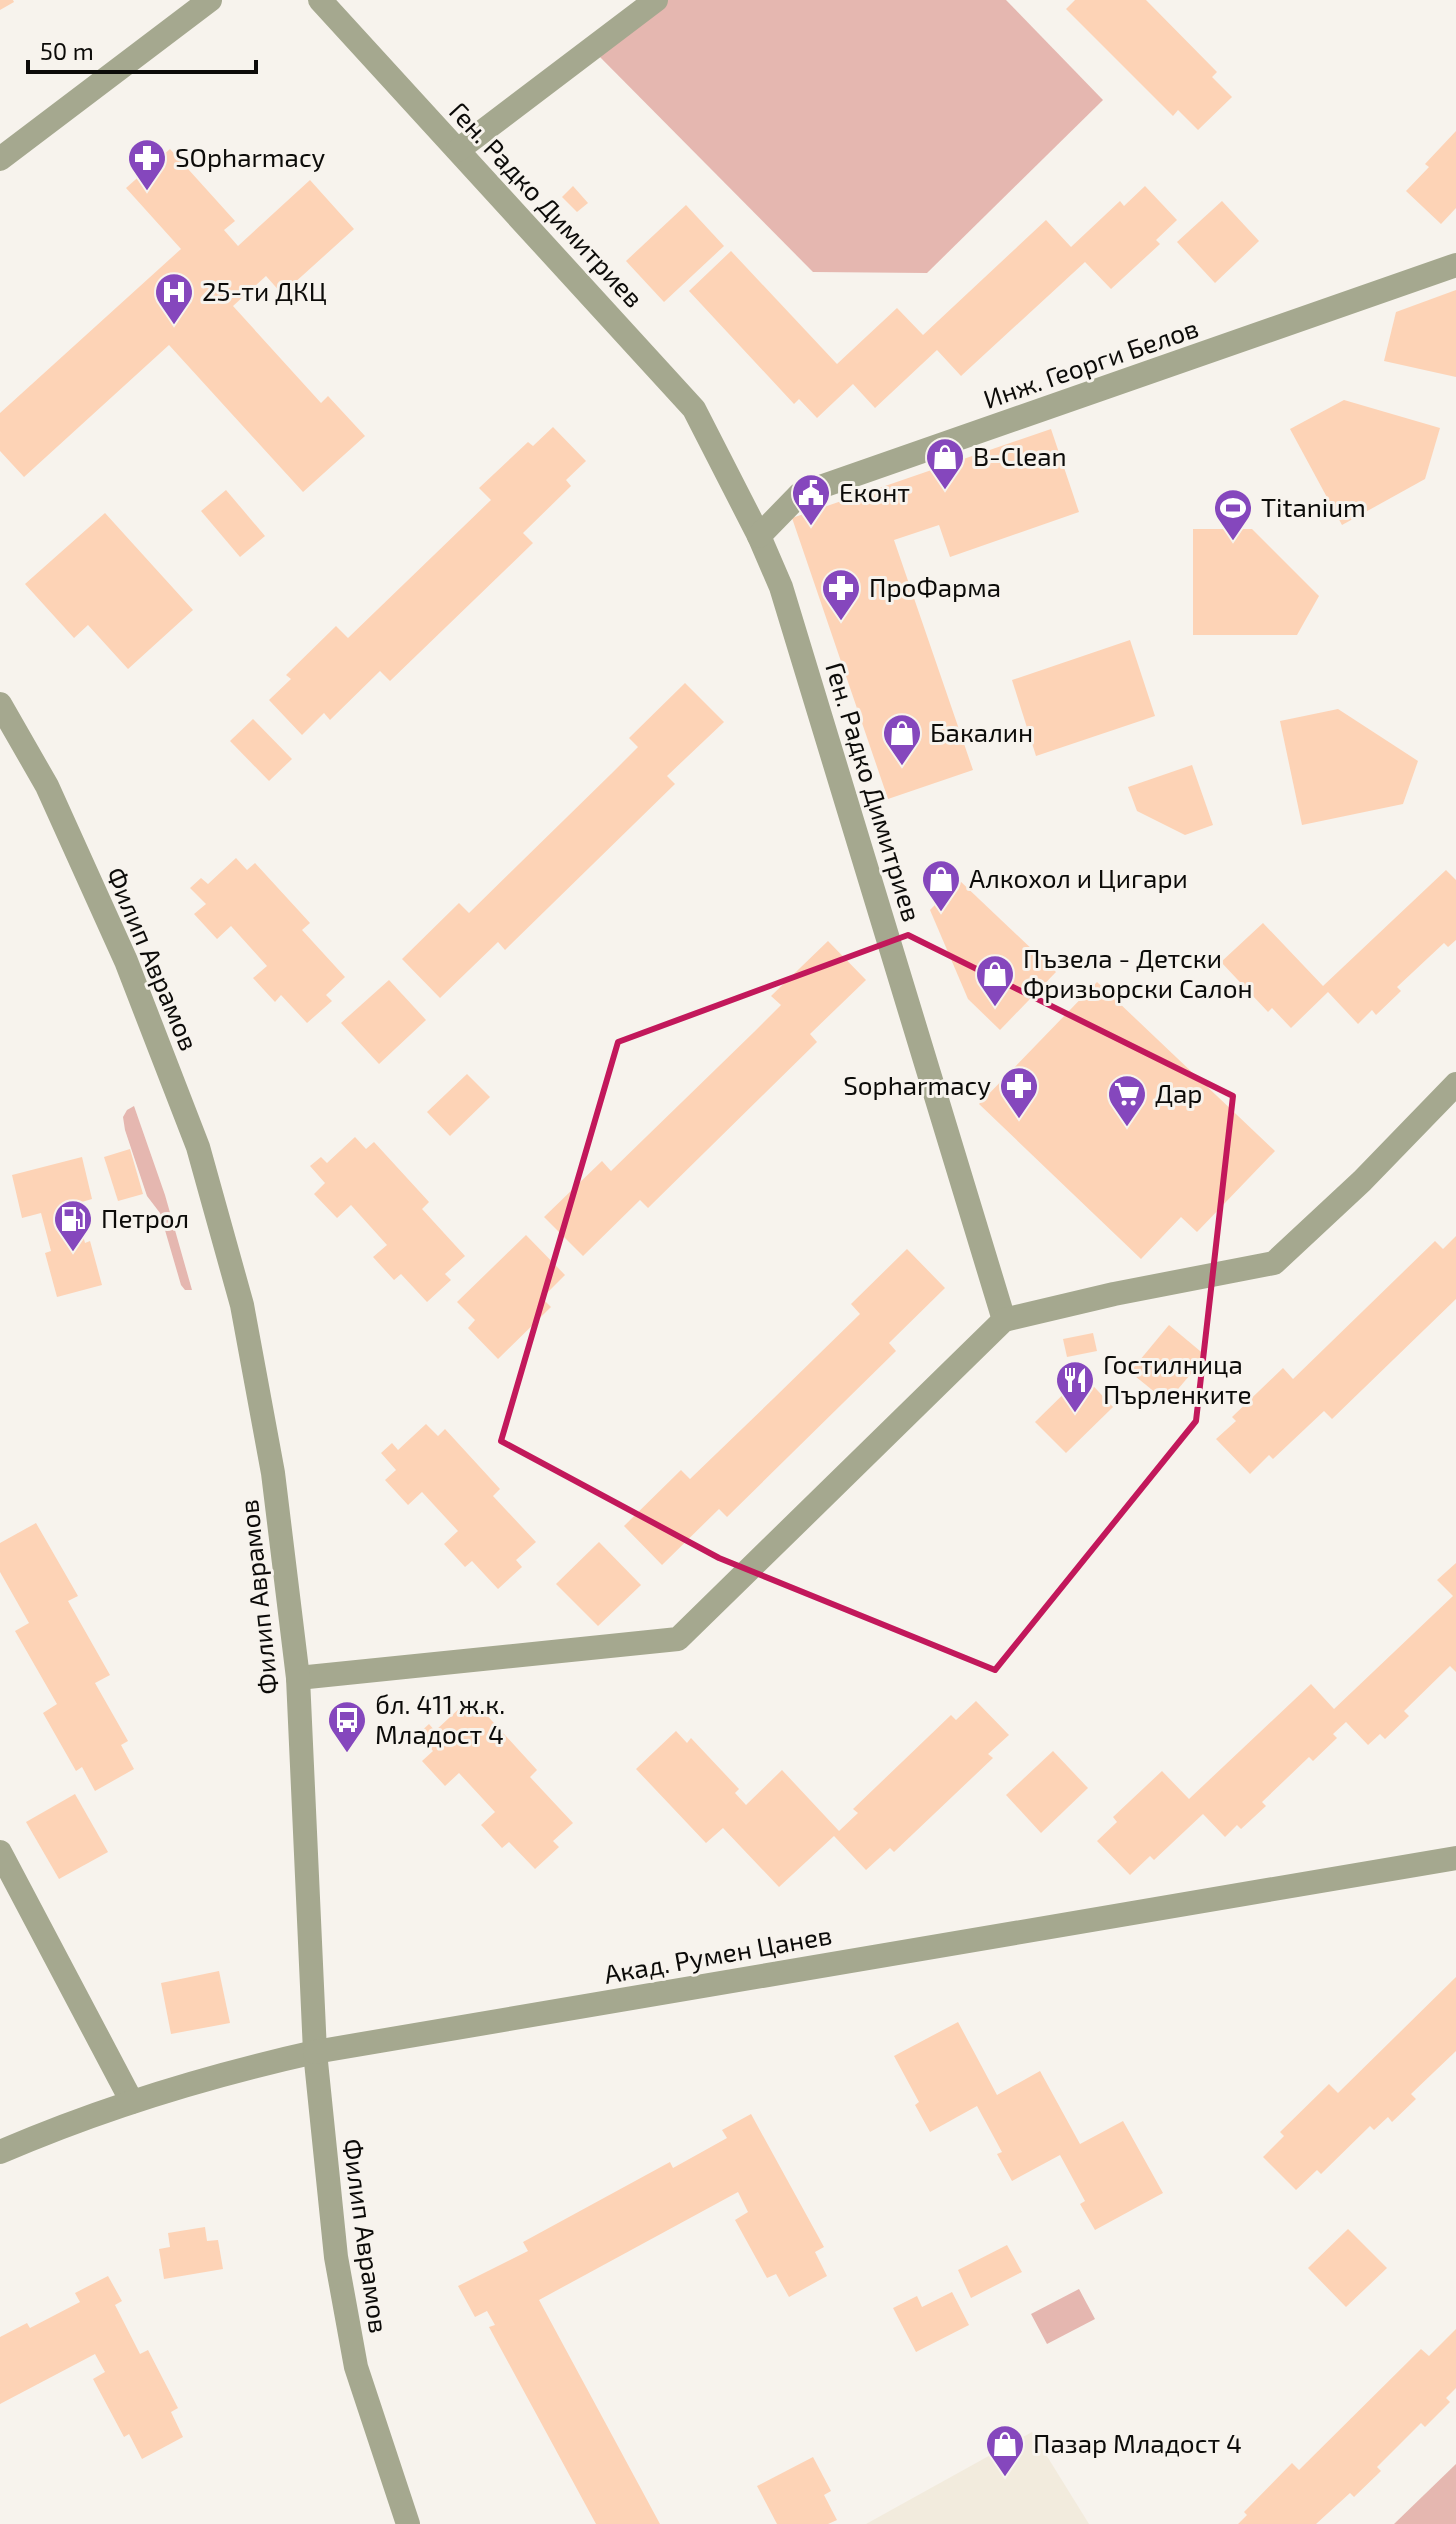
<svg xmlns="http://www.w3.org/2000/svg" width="1456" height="2524" font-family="'Exo 2',sans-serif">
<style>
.built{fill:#f2ebdd}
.green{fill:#e5b7b0}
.building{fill:#fdd3b6}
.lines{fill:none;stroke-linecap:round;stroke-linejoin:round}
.minor{stroke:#a5a88f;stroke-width:24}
.tertiary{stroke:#a5a88f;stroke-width:24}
.marked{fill:none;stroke:#c2185b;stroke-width:6;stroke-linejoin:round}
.labels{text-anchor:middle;stroke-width:6;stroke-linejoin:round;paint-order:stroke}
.poi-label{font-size:26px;fill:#0c0b09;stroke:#f7f3ed;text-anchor:start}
.street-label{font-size:26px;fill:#0c0b09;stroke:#f7f3ed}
</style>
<rect width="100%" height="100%" fill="#f7f3ed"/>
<polygon class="built" points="1032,2432 1089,2524 866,2524"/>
<g class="green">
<polygon points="656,0 1006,0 1103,100 927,273 813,272 593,50"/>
<polygon points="134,1106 165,1195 192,1290 185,1290 181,1285 160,1213 147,1196 125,1130 123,1117 127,1110"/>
<polygon points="1079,2289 1095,2319 1047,2344 1031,2314"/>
<polygon points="1456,2464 1456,2524 1394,2524"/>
</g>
<g class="building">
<polygon points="0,0 13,0 14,2 0,10"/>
<polygon points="1075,0 1146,0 1217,72 1212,77 1232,97 1198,130 1178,110 1173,116 1066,9"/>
<polygon points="1456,131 1456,208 1441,224 1406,191 1429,167 1425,164"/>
<polygon points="170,149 235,221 224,230 238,246 310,180 354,229 282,294 266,276 233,306 321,403 328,396 365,436 303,492 169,345 24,477 0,451 0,413 181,249 126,188"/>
<polygon points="573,186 588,203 577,212 562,197"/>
<polygon points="1145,186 1177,220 1156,240 1160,244 1111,289 1085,262 961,376 937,350 875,408 853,384 817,418 799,399 794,404 689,291 731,251 837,364 897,308 923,335 1046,220 1071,247 1120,201 1124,206"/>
<polygon points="1222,201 1259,241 1215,283 1177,242"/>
<polygon points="686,205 724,246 664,302 626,261"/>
<polygon points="1456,290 1456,377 1384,361 1396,312"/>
<polygon points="1344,400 1440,428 1425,479 1342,525 1290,429"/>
<polygon points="553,427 586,461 566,480 571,486 523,533 533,543 390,681 380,671 330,720 324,713 302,735 269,700 291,679 286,675 336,626 348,638 491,500 479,488 528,442 533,446"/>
<polygon points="1051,429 1079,512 950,557 939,525 894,540 973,770 888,799 792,518"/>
<polygon points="226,490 265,536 240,557 201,511"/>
<polygon points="105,513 193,610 128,669 88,625 74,638 25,584"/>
<polygon points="1193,529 1252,529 1319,596 1297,635 1193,635"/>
<polygon points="1130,640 1155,716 1036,756 1012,680"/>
<polygon points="685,683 724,722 667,776 675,784 505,950 498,942 440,998 402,959 459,903 469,913 611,774 638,747 629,738"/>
<polygon points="1338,709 1418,761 1403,804 1302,825 1280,721"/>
<polygon points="253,719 292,759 269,781 230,741"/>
<polygon points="1192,765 1213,825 1185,835 1137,811 1128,787"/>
<polygon points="236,858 247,870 255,863 310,923 302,930 345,977 326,995 332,1001 307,1023 281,995 275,1002 253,978 267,966 231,926 217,939 194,914 206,904 190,888 201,878 208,884"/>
<polygon points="1446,870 1456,880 1456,940 1448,947 1444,943 1397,987 1401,991 1376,1015 1372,1010 1358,1024 1328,992 1291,1028 1272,1008 1268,1012 1221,962 1263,923 1323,986"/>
<polygon points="959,880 1056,972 1000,1030 968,999 930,910"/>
<polygon points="828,941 866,980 810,1034 817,1042 648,1208 640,1200 583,1256 544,1217 602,1161 611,1171 754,1032 781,1005 771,996"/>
<polygon points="389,980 426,1020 379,1064 341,1023"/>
<polygon points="1097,982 1275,1151 1197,1232 1181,1217 1141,1259 979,1104"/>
<polygon points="467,1074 490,1097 450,1136 427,1112"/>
<polygon points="355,1137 366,1149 374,1142 429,1202 422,1209 465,1256 445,1274 451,1280 427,1302 401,1274 394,1280 373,1257 387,1245 351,1205 337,1218 314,1194 325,1183 310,1166 321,1157 327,1163"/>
<polygon points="130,1149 143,1194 118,1201 104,1157"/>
<polygon points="82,1157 92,1199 75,1204 85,1243 90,1241 102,1285 57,1297 45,1253 51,1251 41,1213 22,1218 12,1175"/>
<polygon points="526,1235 565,1275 542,1298 551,1307 498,1359 468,1328 475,1320 457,1302"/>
<polygon points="1456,1236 1456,1299 1332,1419 1324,1411 1273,1459 1269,1455 1250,1474 1216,1439 1236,1421 1232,1417 1283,1368 1293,1379 1435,1241 1443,1249"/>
<polygon points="907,1249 945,1288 889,1343 896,1351 727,1517 719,1509 662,1565 624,1526 681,1470 690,1479 774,1398 860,1314 851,1304"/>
<polygon points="1169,1325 1206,1356 1167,1402 1130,1372"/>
<polygon points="1093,1333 1097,1351 1067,1357 1063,1339"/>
<polygon points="1083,1375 1113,1407 1066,1453 1035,1422"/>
<polygon points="426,1424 438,1436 445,1429 500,1489 493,1496 536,1542 516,1560 522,1567 498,1589 472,1561 465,1567 444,1544 458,1531 422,1492 408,1505 385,1480 396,1470 381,1453 392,1443 398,1450"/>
<polygon points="36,1523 78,1596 68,1601 110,1675 95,1683 128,1741 121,1745 134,1769 95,1791 82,1767 76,1771 43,1713 57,1704 15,1631 29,1623 0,1572 0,1543"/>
<polygon points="599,1542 641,1585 598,1626 556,1584"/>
<polygon points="1456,1563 1456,1672 1450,1666 1404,1711 1409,1716 1385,1739 1380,1734 1368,1745 1346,1722 1333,1734 1337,1738 1313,1761 1309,1757 1262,1802 1266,1806 1241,1829 1237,1825 1225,1837 1203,1814 1154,1860 1150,1856 1130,1875 1097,1841 1117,1822 1113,1817 1162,1771 1189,1799 1311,1684 1334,1709 1453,1596 1437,1580"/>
<polygon points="976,1701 1009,1735 988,1754 993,1758 894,1852 890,1848 866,1870 834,1836 779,1887 723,1828 706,1843 636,1769 676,1731 687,1743 691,1738 739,1789 735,1793 746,1805 782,1770 839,1831 858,1813 853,1809 951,1715 956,1720"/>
<polygon points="463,1705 474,1717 482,1710 537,1770 530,1777 573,1823 553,1841 559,1847 535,1869 509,1842 502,1848 481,1825 495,1812 459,1773 445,1786 422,1761 433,1751 418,1734 429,1724 435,1731"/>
<polygon points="1053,1751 1088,1788 1041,1833 1006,1795"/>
<polygon points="75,1794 108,1852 59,1879 26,1822"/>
<polygon points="219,1971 230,2023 171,2034 161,1983"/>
<polygon points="1456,1977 1456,2051 1411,2094 1416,2099 1392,2122 1388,2117 1374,2130 1370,2126 1321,2174 1317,2170 1296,2190 1263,2157 1284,2136 1280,2132 1329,2084 1338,2093"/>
<polygon points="958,2022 997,2095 1040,2071 1080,2144 1123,2121 1163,2193 1095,2230 1080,2204 1085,2201 1060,2155 1012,2181 997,2154 1002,2152 977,2106 930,2132 915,2105 919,2102 894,2056"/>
<polygon points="751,2114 824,2247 815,2252 827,2276 789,2297 776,2274 767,2278 735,2220 748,2212 738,2192 539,2300 660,2524 596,2524 489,2327 495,2325 487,2311 475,2317 458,2286 528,2251 523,2242 670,2162 673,2168 727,2138 722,2130"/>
<polygon points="205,2227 207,2241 218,2240 223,2269 164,2279 159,2249 170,2247 168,2233"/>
<polygon points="1348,2229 1387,2268 1346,2307 1308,2268"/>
<polygon points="1007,2245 1022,2272 971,2298 958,2270"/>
<polygon points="108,2276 122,2301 115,2305 140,2354 148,2350 178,2408 171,2412 183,2437 142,2459 129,2434 124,2437 93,2379 105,2372 95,2354 0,2404 0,2337 27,2323 30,2328 80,2302 75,2293"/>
<polygon points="952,2292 969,2325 916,2352 893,2308 917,2296 922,2307"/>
<polygon points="1456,2329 1456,2388 1446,2398 1450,2402 1425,2427 1421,2423 1377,2467 1381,2471 1354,2497 1350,2493 1316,2524 1238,2524 1247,2515 1244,2512 1292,2463 1299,2470 1421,2349 1429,2356"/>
<polygon points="813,2457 831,2491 824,2495 837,2520 828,2524 777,2524 757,2486"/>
</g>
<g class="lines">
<g class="minor">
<polyline points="320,0 694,409 759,536 781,587 1004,1320"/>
<polyline points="458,150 656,0"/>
<polyline points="759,536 800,494 1456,265"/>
<polyline points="298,1678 678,1639 1004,1320 1114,1294 1274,1263 1362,1181 1456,1084"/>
<polyline points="0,1852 132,2102"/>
<path d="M 0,2152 C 102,2108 207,2076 315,2052"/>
</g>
<g class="tertiary">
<polyline points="0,159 210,0"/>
<polyline points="0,704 47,786 126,961 198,1147 242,1305 273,1473 298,1678 315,2052 336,2257 356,2367 408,2524"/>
<polyline points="315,2052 1456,1858"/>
</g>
</g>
<path class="marked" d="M 908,935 L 1233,1096 L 1196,1421 L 995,1670 L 719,1558 L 501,1441 L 618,1042 Z"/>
<defs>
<symbol id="pharmacy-pin" viewBox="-11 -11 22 30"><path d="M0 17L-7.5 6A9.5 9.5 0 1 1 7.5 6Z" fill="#8547bd" stroke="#f7f3ed"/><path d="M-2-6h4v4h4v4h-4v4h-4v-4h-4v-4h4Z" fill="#fff"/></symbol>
<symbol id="hospital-pin" viewBox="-11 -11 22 30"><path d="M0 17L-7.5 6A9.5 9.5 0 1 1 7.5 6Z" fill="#8547bd" stroke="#f7f3ed"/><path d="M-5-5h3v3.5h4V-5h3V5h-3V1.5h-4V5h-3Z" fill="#fff"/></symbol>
<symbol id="shop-pin" viewBox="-11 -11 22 30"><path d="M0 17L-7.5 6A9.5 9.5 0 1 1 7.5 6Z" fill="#8547bd" stroke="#f7f3ed"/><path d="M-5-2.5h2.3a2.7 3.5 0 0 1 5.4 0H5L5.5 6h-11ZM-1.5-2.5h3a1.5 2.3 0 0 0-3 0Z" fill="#fff"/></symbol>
<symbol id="civic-pin" viewBox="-11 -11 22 30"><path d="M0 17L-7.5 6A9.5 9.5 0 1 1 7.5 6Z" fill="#8547bd" stroke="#f7f3ed"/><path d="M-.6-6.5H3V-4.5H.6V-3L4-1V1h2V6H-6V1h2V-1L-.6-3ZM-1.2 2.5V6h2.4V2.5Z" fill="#fff"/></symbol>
<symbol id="stadium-pin" viewBox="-11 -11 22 30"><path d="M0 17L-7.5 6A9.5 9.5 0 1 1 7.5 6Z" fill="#8547bd" stroke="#f7f3ed"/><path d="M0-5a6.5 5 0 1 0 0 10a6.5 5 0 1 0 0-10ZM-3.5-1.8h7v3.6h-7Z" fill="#fff"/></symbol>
<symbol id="supermarket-pin" viewBox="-11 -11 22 30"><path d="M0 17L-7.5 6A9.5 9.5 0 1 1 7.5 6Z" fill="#8547bd" stroke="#f7f3ed"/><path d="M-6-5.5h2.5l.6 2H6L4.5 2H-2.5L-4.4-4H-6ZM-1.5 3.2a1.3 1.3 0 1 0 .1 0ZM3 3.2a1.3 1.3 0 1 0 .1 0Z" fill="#fff"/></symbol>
<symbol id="fuel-pin" viewBox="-11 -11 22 30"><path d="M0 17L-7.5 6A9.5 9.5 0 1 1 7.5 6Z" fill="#8547bd" stroke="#f7f3ed"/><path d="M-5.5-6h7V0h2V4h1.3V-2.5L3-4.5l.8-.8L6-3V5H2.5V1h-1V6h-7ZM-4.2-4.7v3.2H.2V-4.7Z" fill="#fff"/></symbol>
<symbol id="restaurant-pin" viewBox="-11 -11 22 30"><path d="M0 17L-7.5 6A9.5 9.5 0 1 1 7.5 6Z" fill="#8547bd" stroke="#f7f3ed"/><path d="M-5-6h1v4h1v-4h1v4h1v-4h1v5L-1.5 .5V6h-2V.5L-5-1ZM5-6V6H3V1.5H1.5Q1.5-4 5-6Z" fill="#fff"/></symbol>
<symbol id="bus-pin" viewBox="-11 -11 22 30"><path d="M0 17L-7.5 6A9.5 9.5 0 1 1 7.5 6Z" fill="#8547bd" stroke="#f7f3ed"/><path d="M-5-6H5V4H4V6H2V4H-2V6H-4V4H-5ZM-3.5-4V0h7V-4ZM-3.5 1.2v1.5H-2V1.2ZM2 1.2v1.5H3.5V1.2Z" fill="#fff"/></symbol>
</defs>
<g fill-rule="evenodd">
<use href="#pharmacy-pin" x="125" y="136" width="44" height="60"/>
<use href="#hospital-pin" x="152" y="270" width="44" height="60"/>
<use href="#shop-pin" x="923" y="435" width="44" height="60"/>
<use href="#civic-pin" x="789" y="471" width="44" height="60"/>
<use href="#stadium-pin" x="1211" y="486" width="44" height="60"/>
<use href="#pharmacy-pin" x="819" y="566" width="44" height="60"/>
<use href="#shop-pin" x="880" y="711" width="44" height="60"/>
<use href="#shop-pin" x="919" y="857" width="44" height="60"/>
<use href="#shop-pin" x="973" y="952" width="44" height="60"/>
<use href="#pharmacy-pin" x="997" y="1064" width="44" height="60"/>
<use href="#supermarket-pin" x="1105" y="1072" width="44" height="60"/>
<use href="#fuel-pin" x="51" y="1197" width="44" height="60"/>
<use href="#restaurant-pin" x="1053" y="1358" width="44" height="60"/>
<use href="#bus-pin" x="325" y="1698" width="44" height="60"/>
<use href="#shop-pin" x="983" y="2422" width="44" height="60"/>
</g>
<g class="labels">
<g class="poi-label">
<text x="175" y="167">SOpharmacy</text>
<text x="202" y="301">25-ти ДКЦ</text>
<text x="973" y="466">B-Clean</text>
<text x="839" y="502">Еконт</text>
<text x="1261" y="517">Titanium</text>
<text x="869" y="597">ПроФарма</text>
<text x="930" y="742">Бакалин</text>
<text x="969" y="888">Алкохол и Цигари</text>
<text x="1023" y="968">Пъзела - Детски<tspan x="1023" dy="30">Фризьорски Салон</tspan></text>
<text x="991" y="1095" text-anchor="end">Sopharmacy</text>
<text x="1155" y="1103">Дар</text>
<text x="101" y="1228">Петрол</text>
<text x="1103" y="1374">Гостилница<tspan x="1103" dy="30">Пърленките</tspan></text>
<text x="375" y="1714">бл. 411 ж.к.<tspan x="375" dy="30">Младост 4</tspan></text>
<text x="1033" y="2453">Пазар Младост 4</text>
</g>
<g class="street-label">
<text transform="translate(546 205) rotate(47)" y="9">Ген. Радко Димитриев</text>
<text transform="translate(1091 364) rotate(-19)" y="9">Инж. Георги Белов</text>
<text transform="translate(873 792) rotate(73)" y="9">Ген. Радко Димитриев</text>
<text transform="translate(152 959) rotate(67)" y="9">Филип Аврамов</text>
<text transform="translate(259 1597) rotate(-96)" y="9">Филип Аврамов</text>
<text transform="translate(718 1955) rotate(-10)" y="9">Акад. Румен Цанев</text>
<text transform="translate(365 2236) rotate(82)" y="9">Филип Аврамов</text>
</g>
</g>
<path d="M28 60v12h228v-12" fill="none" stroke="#0c0b09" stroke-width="4"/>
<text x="40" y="60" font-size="24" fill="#0c0b09" stroke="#f7f3ed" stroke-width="6" paint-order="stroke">50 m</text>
</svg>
